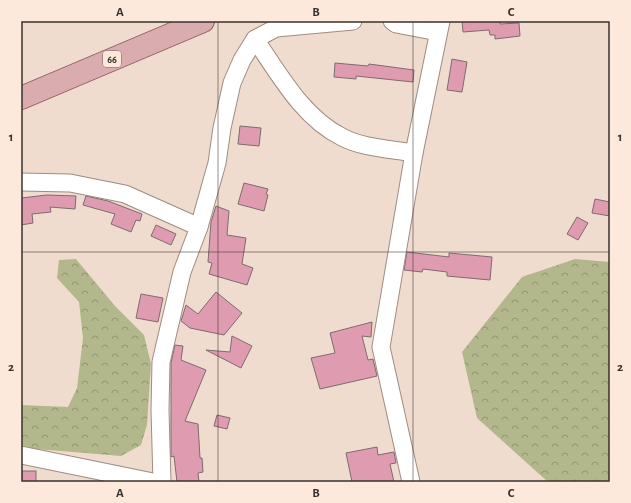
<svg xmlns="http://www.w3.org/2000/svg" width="631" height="503" font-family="'Alegreya Sans',sans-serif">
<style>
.forest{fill:url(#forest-crowns)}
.building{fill:#df9cb1;stroke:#7f6a70}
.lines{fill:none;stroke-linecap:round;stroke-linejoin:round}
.minor-casing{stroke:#9f8c81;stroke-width:19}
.major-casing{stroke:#925d60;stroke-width:24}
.minor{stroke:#fff;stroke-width:17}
.major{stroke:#daacb0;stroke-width:22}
.grid{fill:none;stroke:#3a322d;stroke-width:1;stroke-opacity:0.55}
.labels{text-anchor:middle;stroke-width:3;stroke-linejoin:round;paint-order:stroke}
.shield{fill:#fde9dc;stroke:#746962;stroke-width:1}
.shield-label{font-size:10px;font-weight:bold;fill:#3a322d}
.neatline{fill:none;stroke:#3a322d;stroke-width:1.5}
.grid-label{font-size:13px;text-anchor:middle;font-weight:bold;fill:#3a322d}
</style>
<defs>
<pattern id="forest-crowns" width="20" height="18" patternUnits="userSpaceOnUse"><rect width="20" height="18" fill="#b2b88b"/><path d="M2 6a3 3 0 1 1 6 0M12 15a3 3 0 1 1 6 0" fill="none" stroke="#929672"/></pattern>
</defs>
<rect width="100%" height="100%" fill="#f0dccf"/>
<g class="forest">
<polygon points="76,259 115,306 144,335 151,364 147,425 141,445 121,456 36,449 21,445 21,405 68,407 77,388 83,338 79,302 57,278 59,260"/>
<polygon points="575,259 610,262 610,482 548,482 477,418 462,352 522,277"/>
</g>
<g class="building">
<polygon points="462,21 500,21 500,24 519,23 520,36 495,39 495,35 490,35 489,30 463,32"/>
<polygon points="452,59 467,62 462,92 447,90"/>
<polygon points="335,63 368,66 369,64 414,70 413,82 356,76 356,79 334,77"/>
<polygon points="240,126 261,128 259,146 238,144"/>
<polygon points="244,183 268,189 266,194 268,195 264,211 238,204"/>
<polygon points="47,195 76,196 75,209 50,207 51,212 32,214 33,223 21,225 21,198"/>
<polygon points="86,196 108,201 142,214 140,221 136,220 131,232 111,224 115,214 83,205"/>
<polygon points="595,199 610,202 610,216 592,213"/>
<polygon points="216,206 229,211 227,235 246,238 242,264 253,268 247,285 209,274 212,263 208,262 211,222"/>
<polygon points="577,217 588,223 578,240 567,234"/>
<polygon points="156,225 176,234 171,245 151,236"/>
<polygon points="407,252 449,257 449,253 492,257 490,280 447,276 447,272 423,269 422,272 404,270"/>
<polygon points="216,292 242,313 224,335 190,328 181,321 186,305 198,314"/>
<polygon points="141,294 163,298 158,322 136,318"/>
<polygon points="372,322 371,337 362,336 368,360 373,359 377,376 320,389 311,358 335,353 330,333"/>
<polygon points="232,336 252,346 241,368 206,350 230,352"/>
<polygon points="175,345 183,346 181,360 206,370 185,421 198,424 200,458 202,458 203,472 198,473 199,482 177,482 174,456 171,457 171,363"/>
<polygon points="217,415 230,418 227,429 214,426"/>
<polygon points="377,447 378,455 394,452 396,463 390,464 394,482 352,482 346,453"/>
<rect x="22" y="471" width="14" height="11"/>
</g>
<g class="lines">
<defs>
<g id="minor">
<polyline points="392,21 396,24 438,32"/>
<path d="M 255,39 C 279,74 303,118 342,137 C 362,148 391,149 414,153"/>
<polyline points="21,182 70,183 125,194 199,227"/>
<polyline points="21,455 153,482"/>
<polyline points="162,482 160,410 161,362 182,272 199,227 217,163 222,128 232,83 242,60 255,39 276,28 353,21"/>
<polyline points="411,482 381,347 414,153 441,21"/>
</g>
<polyline id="major" points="21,98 203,21"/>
</defs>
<use href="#minor" class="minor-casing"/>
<use href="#major" class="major-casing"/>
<use href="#minor" class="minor"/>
<use href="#major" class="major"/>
</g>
<path class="grid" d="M 218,21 L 218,482M 413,21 L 413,482M 21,252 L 610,252"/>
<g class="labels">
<rect class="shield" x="103" y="51" width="18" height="16" rx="3"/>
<g class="shield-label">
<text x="112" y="63">66</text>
</g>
</g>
<rect width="631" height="503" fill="none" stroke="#fde9dc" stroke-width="44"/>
<rect x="22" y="22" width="587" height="459" class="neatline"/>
<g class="grid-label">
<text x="120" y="16">A</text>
<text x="316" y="16">B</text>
<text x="511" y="16">C</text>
<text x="11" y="141">1</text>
<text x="620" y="141">1</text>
<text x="11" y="371">2</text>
<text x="620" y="371">2</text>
<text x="120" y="497">A</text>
<text x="316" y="497">B</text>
<text x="511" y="497">C</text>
</g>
</svg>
